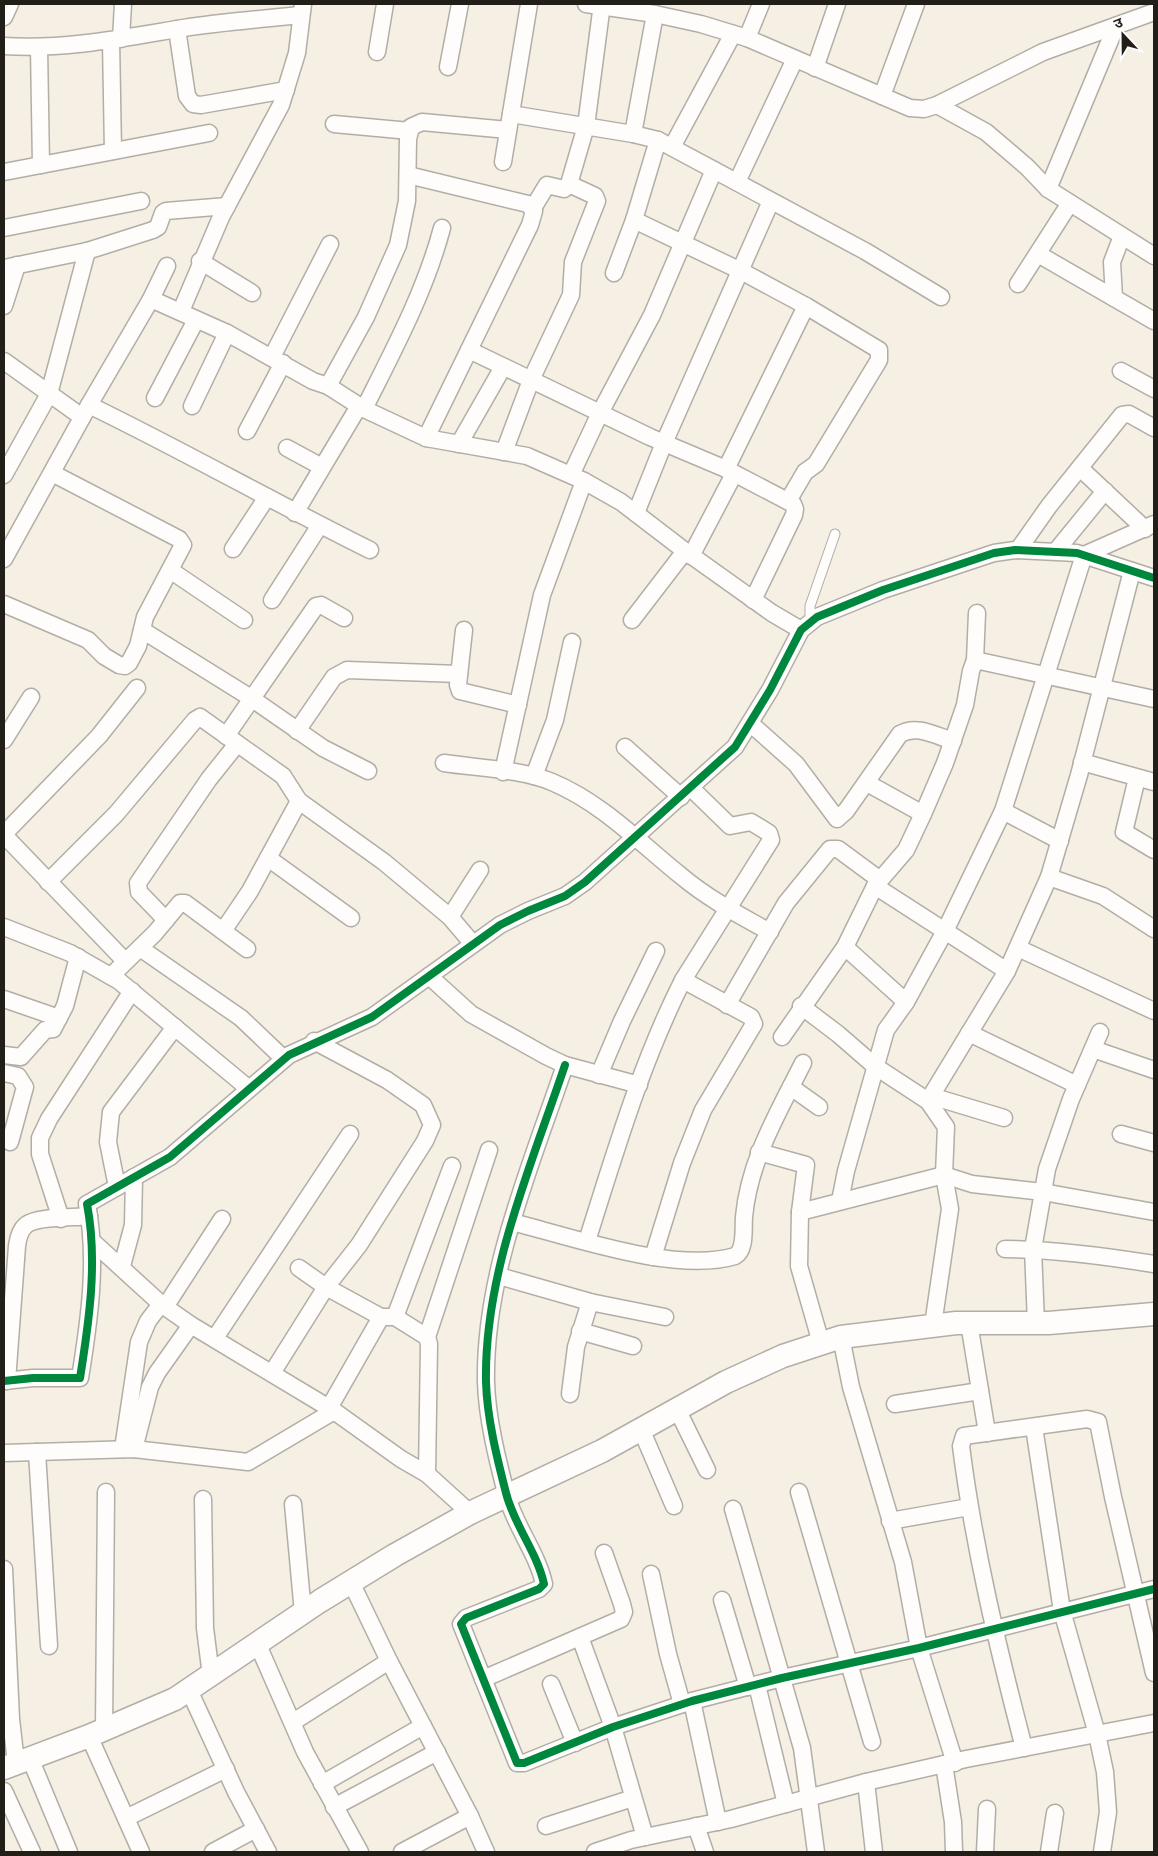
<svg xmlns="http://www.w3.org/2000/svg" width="1158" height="1856" font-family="'Alegreya Sans','Noto Sans Devanagari',sans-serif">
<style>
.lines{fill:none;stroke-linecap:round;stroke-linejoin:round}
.lane-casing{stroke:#b2aea6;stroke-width:11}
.street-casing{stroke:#b2aea6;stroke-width:19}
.secondary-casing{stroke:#b2aea6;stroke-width:25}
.lane{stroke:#fefdfb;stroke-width:9}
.street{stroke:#fefdfb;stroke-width:16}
.secondary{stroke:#fefdfb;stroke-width:22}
.cycleway-casing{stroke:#fff;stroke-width:11}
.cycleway{stroke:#00873e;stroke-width:8}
</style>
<rect width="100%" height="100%" fill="#f5efe4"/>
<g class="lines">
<defs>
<polyline id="lane" points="810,622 810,606 835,534"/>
<g id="street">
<polyline points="586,4 655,14 701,24 747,38 910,108 924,109 937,105 1043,52 1154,12"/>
<polyline points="4,17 10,4"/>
<polyline points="177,29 187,96 193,104 201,105 286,90"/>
<polyline points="747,38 761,4"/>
<polyline points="121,39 123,4"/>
<polyline points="111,41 113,151"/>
<path d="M 4,46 C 64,50 123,38 183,28 C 222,22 262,19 301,15"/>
<polyline points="39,48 41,165"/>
<polyline points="377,52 385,4"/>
<polyline points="448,67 460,4"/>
<polyline points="815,68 837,4"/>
<polyline points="882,96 916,4"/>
<polyline points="937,105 986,132 1027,167 1048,189 1154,256"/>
<polyline points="511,114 633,134 658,140 865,251 941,297"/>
<polyline points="334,124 410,131"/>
<polyline points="633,134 655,14"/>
<polyline points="672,147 733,34"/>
<polyline points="503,162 529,4"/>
<polyline points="4,172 209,133"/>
<polyline points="408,175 528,204 534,211 530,225 426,438"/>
<polyline points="737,182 795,59"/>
<polyline points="1048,189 1116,26"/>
<polyline points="533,208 547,185 564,189 569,184 586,126 602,4"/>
<polyline points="634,220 741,271 806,306 879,350 879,360 816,464 805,472 788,501"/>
<polyline points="4,228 141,201"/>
<polyline points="1038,254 1154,321"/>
<polyline points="200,261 252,293"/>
<polyline points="4,268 87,251 153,230 158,227 163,213 166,211 227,206"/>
<polyline points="614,273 634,220 658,140"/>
<polyline points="1018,284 1070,203"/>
<polyline points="1114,298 1112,262 1122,236"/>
<polyline points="151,299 227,333 313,381 328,386 364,409 426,438 527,456 584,481 621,502 685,551 772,613 801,630"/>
<polyline points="4,306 17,265"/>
<polyline points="181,311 221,217 281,105 297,53 303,4"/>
<polyline points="469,350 650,437 726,469 793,504 795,509 794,515 753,600"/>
<polyline points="272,357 330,244"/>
<polyline points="4,361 82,417"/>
<polyline points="1121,371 1154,389"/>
<polyline points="328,386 366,317 398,245 407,201 408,139 411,127 422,122 508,130"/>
<polyline points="155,398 196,320"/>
<path d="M 89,405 C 184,451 275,503 370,550"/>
<polyline points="192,406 227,333"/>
<path d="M 364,409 C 393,351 425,292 442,228"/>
<polyline points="247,431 283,363"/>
<polyline points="459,444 503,367"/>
<polyline points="287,448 322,467"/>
<polyline points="504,452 531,380 571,295 573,262 597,201 595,196 569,184"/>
<polyline points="1080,468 1145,529"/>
<polyline points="726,469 806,306"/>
<polyline points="4,475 49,394 87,251"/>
<polyline points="571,475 600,413 652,315 714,170"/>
<polyline points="295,513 359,406"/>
<polyline points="636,513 664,443 771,201"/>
<polyline points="233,549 267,497"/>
<polyline points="1018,550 1049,506 1122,415 1129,414 1154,428"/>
<polyline points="1056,551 1105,491"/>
<polyline points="691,556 734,474"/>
<polyline points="4,559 89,405 151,299 167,266"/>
<polyline points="170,570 244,620"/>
<polyline points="272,600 320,525"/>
<polyline points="4,604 88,640 104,656 119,665 125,666 129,663 138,646 145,617 183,545 179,539 52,473"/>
<polyline points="632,620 685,551"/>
<polyline points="142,630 251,698 323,748 368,771"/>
<polyline points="464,630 458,685 460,691 518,705"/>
<polyline points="975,660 1154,699"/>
<path d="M 750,723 L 796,764 L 837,819 L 846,811 L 900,734 C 917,724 936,736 953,741"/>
<polyline points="297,731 334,677 347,670 459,674"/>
<polyline points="226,736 316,606 321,605 344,618"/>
<polyline points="4,740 31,697"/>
<polyline points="625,747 681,797"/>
<polyline points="1082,762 1154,782"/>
<path d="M 444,763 C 477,768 521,769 552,782 C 602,803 639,842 680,875 C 707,898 739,915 770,932"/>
<polyline points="503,772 542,595 584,481"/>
<polyline points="534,776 555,720 572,642"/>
<polyline points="1137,778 1124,832 1154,850"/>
<polyline points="867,783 923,814"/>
<polyline points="1003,811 1060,841"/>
<polyline points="4,834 99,736 137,688"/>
<polyline points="4,835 125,961"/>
<polyline points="268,858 351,918"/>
<polyline points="1049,877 1079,775 1132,571"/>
<polyline points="48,882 116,814 195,720 200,717 283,776 299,801 384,862 450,917 473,944"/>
<polyline points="875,886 1007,971 928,1101 946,1127 944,1175 950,1209 933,1325"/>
<polyline points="450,917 480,870"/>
<polyline points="166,920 139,892 138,883 209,779 237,744"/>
<polyline points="4,927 70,953 119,981 248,1088"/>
<polyline points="223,931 250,891 299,801"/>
<polyline points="845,947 906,1002"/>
<polyline points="140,948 241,1018 284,1059"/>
<polyline points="1018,948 1154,1011"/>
<polyline points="1007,971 1049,877 1103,896 1154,929"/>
<polyline points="111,976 155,933 180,903 185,903 247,949"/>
<polyline points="429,976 471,1014 546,1056 565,1065 639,1085"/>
<polyline points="4,999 59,1018"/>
<polyline points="727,1005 786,903 830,849 838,849 880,880"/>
<polyline points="801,1006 838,1034 876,1067 928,1101"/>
<polyline points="969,1033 1077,1085"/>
<polyline points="782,1037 845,947 875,886 906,850 923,814 945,763 965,705 971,671 975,660 977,613"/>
<polyline points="1093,1049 1154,1070"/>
<polyline points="4,1055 21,1057 45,1030 53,1029 65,1006 78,957"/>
<path d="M 565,1065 C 531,1166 484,1273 486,1382 C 487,1418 497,1458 506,1493 C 514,1525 537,1552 544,1584 L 539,1589 L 466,1618 L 461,1624 L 517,1763 L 524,1763 L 613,1727 L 692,1701 L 782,1678 L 919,1648 L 1154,1589"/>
<polyline points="4,1073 18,1076 25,1087 10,1142"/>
<polyline points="599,1075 622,1021 656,951"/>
<polyline points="791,1087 819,1107"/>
<polyline points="931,1096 1004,1118"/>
<polyline points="1121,1134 1154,1143"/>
<polyline points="759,1152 806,1165 800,1212 799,1266 821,1343"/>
<polyline points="117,1187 108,1142 111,1112 175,1027"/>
<polyline points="840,1201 846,1171 886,1030 906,1002 945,931 1003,811 1084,555 1154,524"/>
<polyline points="800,1212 944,1175 972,1184 1043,1192 1154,1212"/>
<polyline points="61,1219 40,1154 40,1138 49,1119 132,991"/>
<path d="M 512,1222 C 572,1237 676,1274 735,1256 C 746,1250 743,1229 744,1217 C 749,1161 778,1113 803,1063"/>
<path d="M 587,1241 C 615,1153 641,1063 683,980 L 771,840 L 769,833 L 751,822 L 730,826 L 691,788"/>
<polyline points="93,1242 161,1304 191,1325 334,1411 401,1459 427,1474 470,1513"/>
<path d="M 1005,1249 C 1055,1249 1105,1256 1154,1264"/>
<polyline points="653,1257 682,1163 703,1110 754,1024 751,1017 683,980"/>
<polyline points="122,1266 133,1225 134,1177"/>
<polyline points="299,1268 326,1287 381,1317 395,1317 427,1337 429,1344 427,1474"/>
<polyline points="499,1276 590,1302 665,1317"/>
<polyline points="165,1307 222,1219"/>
<polyline points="395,1317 452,1166"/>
<polyline points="969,1323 987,1433"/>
<polyline points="1036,1323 1033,1249 1047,1169 1071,1099 1100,1032"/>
<polyline points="580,1331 633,1346"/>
<polyline points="427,1337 489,1150"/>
<polyline points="841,1337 851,1387 903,1562 919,1648 955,1763"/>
<polyline points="215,1338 350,1134"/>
<polyline points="272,1373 326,1287 359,1245 425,1141 432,1125 423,1105 387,1080 314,1041"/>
<path d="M 4,1381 L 33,1378 L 80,1378 C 89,1322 98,1261 87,1204 L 170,1157 L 289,1055 L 372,1017 L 500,925 L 528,911 L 565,896 L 585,882 L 735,747 L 770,690 L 801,630 L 817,617 L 883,590 L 994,553 L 1015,550 L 1077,553 L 1154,578"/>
<path d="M 7,1381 L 17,1246 C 18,1238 20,1230 26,1225 C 37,1216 75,1218 89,1216"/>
<polyline points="570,1394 576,1347 590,1302"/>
<polyline points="895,1404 980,1391"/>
<polyline points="329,1408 381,1317"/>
<polyline points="677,1409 707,1470"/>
<polyline points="1034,1427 1062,1611 1097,1734 1105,1772 1108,1812 1102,1852"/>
<polyline points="641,1429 674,1506"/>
<polyline points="123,1449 139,1342 148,1321 161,1304"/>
<polyline points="134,1449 150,1387 157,1373 191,1325"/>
<polyline points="37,1452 49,1646"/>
<polyline points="4,1453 134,1449 248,1462 334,1411"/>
<polyline points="799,1492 872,1742"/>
<polyline points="203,1499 205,1628 211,1676"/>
<polyline points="293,1504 303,1613"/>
<polyline points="733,1509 802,1748 816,1852"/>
<polyline points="890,1521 969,1507"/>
<polyline points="4,1569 11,1719 16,1763"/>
<polyline points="651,1574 668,1654 682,1704"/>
<polyline points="351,1582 389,1661"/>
<polyline points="722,1600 748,1687"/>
<polyline points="580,1637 613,1727 645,1837"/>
<polyline points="258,1645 305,1752 360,1852"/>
<polyline points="483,1679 621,1619 624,1612 622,1604 604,1553"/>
<polyline points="551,1684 575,1743"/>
<polyline points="757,1685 786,1804"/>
<polyline points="189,1690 236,1792 268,1852"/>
<polyline points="692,1701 718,1822"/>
<polyline points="293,1722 389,1661 470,1816 402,1852"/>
<polyline points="104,1730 106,1492"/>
<polyline points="89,1736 141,1852"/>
<path d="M 1024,1748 C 998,1648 974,1549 961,1446 L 964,1436 L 1087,1419 L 1098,1422 L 1113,1497 L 1154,1673"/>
<polyline points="30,1758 69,1852"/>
<polyline points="944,1764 953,1822 954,1852"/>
<polyline points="866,1782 874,1852"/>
<polyline points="322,1784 423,1726"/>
<polyline points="4,1791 32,1852"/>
<polyline points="334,1807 437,1752"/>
<polyline points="470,1816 486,1852"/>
<polyline points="126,1818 226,1769"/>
<polyline points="546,1826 633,1798"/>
<polyline points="696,1826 705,1852"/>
<polyline points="213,1852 256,1829"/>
<polyline points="595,1852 631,1840 731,1819 866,1782 966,1759 1154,1723"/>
<polyline points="985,1852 987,1809"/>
<polyline points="1049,1852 1055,1813"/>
</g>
<polyline id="secondary" points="4,1768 89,1736 175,1699 320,1601 395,1555 470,1513 602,1451 726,1382 783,1356 841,1337 956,1323 1049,1323 1154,1314"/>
</defs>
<use href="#lane" class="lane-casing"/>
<use href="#street" class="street-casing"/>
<use href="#secondary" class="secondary-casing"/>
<use href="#lane" class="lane"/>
<use href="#street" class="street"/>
<use href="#secondary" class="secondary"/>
<defs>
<g id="cycleway">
<path d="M 565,1065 C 531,1166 484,1273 486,1382 C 487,1418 497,1458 506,1493 C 514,1525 537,1552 544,1584 L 539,1589 L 466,1618 L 461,1624 L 517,1763 L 524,1763 L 613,1727 L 692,1701 L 782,1678 L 919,1648 L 1154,1589"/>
<path d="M 4,1381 L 33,1378 L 80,1378 C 89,1322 98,1261 87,1204 L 170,1157 L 289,1055 L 372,1017 L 500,925 L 528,911 L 565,896 L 585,882 L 735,747 L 770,690 L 801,630 L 817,617 L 883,590 L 994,553 L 1015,550 L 1077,553 L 1154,578"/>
</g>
</defs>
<use href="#cycleway" class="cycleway-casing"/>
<use href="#cycleway" class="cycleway"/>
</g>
<rect width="1158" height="1856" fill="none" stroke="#221f18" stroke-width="10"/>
<g transform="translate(1123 35) rotate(338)" stroke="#ffffff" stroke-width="4" paint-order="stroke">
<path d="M0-4L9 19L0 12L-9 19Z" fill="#221f18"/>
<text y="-8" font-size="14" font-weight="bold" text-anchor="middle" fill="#221f18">उ</text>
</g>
</svg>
